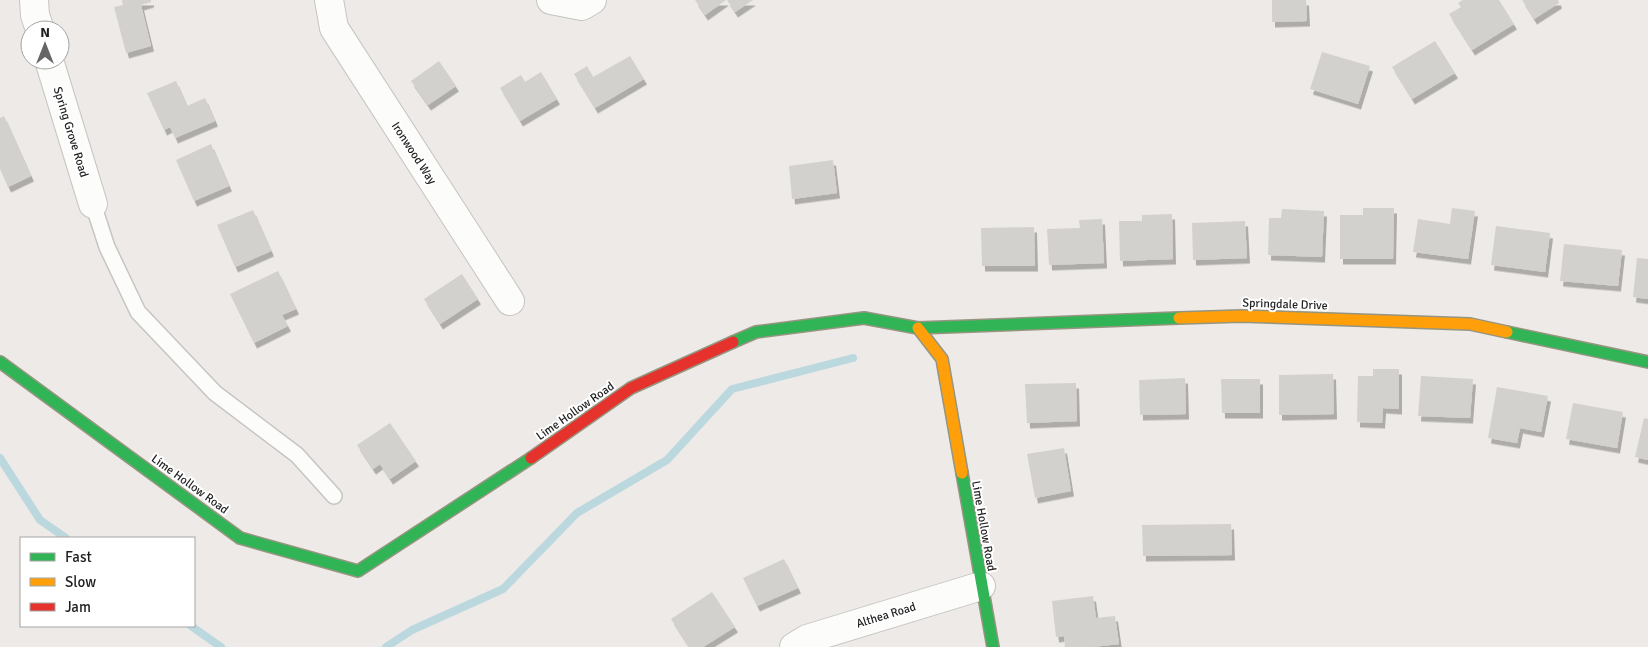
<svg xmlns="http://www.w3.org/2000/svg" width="1648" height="647" font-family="Signika,sans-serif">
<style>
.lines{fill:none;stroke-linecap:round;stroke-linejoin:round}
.stream{stroke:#bcd8df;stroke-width:8}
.building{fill:#d3d1ce;filter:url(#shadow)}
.lane-casing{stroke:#c6c5c3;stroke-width:18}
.street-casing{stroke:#c6c5c3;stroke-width:30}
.fast-casing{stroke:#959580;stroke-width:14}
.slow-casing{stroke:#959580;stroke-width:14}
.jam-casing{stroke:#959580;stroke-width:14}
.lane{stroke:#fcfcfb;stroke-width:15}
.street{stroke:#fcfcfb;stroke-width:28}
.fast{stroke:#30b455;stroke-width:11}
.slow{stroke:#ff9f0a;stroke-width:11}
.jam{stroke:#e5322d;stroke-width:11}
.labels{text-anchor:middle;stroke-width:4;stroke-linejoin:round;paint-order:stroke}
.street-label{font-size:12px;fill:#1f1f1f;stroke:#fff}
</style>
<defs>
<filter id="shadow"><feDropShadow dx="3" dy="5.5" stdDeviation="0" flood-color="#0004"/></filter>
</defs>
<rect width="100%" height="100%" fill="#edeae7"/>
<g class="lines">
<g class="stream">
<polyline points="0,458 40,520 66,538"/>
<polyline points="191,626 221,647"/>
<polyline points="386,647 412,630 503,589 577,513 667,460 732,389 853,358"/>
</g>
</g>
<g class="building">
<polygon points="122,0 151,0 151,2 141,5 151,46 126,53 114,7 123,5"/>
<polygon points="695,0 726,0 705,15"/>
<polygon points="727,0 753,0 735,12"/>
<polygon points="1272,0 1306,0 1307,21 1272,22"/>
<polygon points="1463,0 1499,0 1514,24 1472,50 1449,14 1461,7 1458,3"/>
<polygon points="1522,0 1558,0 1559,3 1534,19"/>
<polygon points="1435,41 1455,73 1412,99 1392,67"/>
<polygon points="1322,52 1370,66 1358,104 1310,89"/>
<polygon points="630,56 644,79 595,108 574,74 587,66 593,77"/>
<polygon points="439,61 456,86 428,105 411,81"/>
<polygon points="541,72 557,99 520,121 500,88 521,75 525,82"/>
<polygon points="176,81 187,106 205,98 215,121 175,138 170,127 164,130 147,93"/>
<polygon points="4,116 31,176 8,187 0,169 0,118"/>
<polygon points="211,144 229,186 194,201 176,160"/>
<polygon points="833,160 837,193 792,199 789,166"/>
<polygon points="1363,208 1394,208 1393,259 1340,259 1340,215 1363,215"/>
<polygon points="1452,208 1475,211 1468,259 1413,252 1418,219 1450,224"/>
<polygon points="1282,209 1324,211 1322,257 1268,255 1269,218 1281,218"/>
<polygon points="253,210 271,251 235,267 217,225"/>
<polygon points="1172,214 1173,259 1120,261 1119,221 1142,221 1142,215"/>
<polygon points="1102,219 1104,263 1049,265 1047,229 1080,228 1079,220"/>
<polygon points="1245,221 1247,258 1193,260 1192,223"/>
<polygon points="1496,226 1550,233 1545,272 1491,265"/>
<polygon points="1034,227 1035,266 982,266 981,228"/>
<polygon points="1564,244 1622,250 1618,286 1560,281"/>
<polygon points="1637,258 1648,259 1648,299 1633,297"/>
<polygon points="278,271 296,309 282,315 288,326 254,343 230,294"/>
<polygon points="462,274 478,299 440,324 424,299"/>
<polygon points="1373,369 1399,369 1399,409 1383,408 1382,423 1357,422 1358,376 1373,376"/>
<polygon points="1333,374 1334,414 1279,415 1279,375"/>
<polygon points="1421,376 1473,379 1470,418 1418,416"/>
<polygon points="1185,378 1186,414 1140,415 1139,380"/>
<polygon points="1221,379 1260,379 1260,413 1222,413"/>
<polygon points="1076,383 1077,421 1027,423 1025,384"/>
<polygon points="1497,387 1548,396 1541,432 1520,428 1517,443 1488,438"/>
<polygon points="1573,403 1623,412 1617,448 1566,439"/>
<polygon points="1644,418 1648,419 1648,460 1635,457"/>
<polygon points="390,423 416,461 390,479 380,464 373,469 357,445"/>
<polygon points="1064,448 1071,491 1035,498 1027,454"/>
<polygon points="1231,524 1232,555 1143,556 1142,525"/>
<polygon points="784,559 798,588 757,606 743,578"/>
<polygon points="712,592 735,627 703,647 689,647 671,619"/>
<polygon points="1093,596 1096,618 1115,616 1119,644 1092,647 1065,647 1064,636 1056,637 1052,601"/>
</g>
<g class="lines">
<defs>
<polyline id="lane" points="93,204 107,247 138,312 215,393 297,455 334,496"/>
<g id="street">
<polyline points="34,0 35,15 40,30"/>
<polyline points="329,0 334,28 510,301"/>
<polyline points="551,0 582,6 592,0"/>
<polyline points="49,60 93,204"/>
<polyline points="794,647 807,639 981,586"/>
</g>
<g id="fast">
<polyline points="1507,332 1648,362"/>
<polyline points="733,342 756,332 864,318 918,328 1179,318"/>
<polyline points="0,362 240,538 358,571 531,458"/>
<polyline points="962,473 993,647"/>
</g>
<g id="slow">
<polyline points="1179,318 1241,316 1470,324 1507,332"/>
<polyline points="918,328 942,359 962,473"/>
</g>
<polyline id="jam" points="531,458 631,388 733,342"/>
</defs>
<use href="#lane" class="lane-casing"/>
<use href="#street" class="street-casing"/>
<use href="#fast" class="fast-casing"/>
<use href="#slow" class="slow-casing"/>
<use href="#jam" class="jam-casing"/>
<use href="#lane" class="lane"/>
<use href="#street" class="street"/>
<use href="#fast" class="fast"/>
<use href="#slow" class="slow"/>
<use href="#jam" class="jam"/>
</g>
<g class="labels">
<g class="street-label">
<text transform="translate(71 132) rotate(73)" y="4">Spring Grove Road</text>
<text transform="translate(414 153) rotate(57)" y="4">Ironwood Way</text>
<text transform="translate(1285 304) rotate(2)" y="4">Springdale Drive</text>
<text transform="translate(575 411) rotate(-35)" y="4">Lime Hollow Road</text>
<text transform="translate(190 484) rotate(36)" y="4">Lime Hollow Road</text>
<text transform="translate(984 526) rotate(80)" y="4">Lime Hollow Road</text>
<text transform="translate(886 615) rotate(-17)" y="4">Althea Road</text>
</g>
</g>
<rect x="20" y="537" width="175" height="90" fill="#ffffff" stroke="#a5a5a5"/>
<rect x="30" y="553" width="25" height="8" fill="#30b455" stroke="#a5a5a5"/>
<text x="65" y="562" font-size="15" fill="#1f1f1f">Fast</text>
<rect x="30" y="578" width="25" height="8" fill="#ff9f0a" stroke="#a5a5a5"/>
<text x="65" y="587" font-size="15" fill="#1f1f1f">Slow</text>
<rect x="30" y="603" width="25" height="8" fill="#e5322d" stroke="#a5a5a5"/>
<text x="65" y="612" font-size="15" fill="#1f1f1f">Jam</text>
<g transform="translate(45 45)"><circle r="24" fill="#ffffff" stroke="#a5a5a5"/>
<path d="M0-4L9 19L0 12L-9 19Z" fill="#676665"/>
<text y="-8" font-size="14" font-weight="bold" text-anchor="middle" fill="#1f1f1f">N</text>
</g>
</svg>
